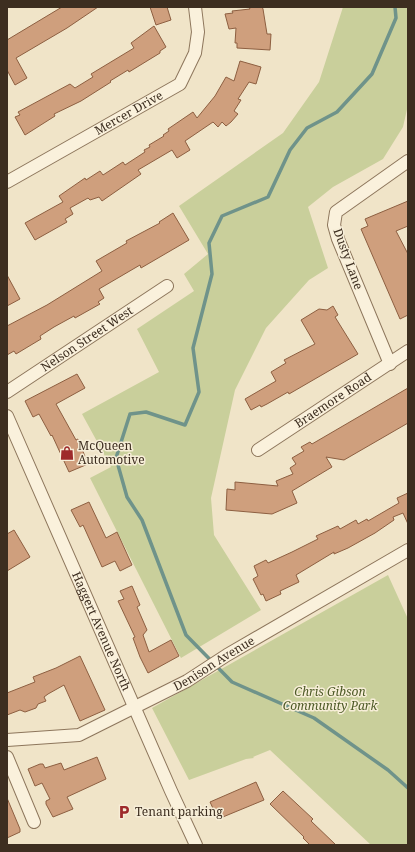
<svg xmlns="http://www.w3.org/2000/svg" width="415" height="852" font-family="'Noto Serif',serif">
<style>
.green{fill:#c9cf9b}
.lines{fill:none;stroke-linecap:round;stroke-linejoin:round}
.stream{stroke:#6f938a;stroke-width:3.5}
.building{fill:#cf9f7d;stroke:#8d5f41}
.street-casing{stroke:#8d765c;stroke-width:14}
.street{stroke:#faf1dc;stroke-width:12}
.labels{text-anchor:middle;stroke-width:3;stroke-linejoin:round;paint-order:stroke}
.street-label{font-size:12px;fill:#3d2e20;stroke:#f7eed8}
.poi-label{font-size:12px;fill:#3d2e20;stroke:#f7eed8;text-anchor:start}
.park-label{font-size:12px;font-style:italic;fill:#4d5a26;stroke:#f7eed8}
</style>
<rect width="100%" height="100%" fill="#f0e4c8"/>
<g class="green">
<polygon points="343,7 408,7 408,105 403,127 383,159 333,187 308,207 328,268 309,280 266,328 235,390 211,498 214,535 261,610 181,658 90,478 111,467 82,414 159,372 137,329 194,291 184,274 208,254 179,206 283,133 319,82"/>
<polygon points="388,575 408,619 408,845 371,845 270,750 253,757 254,758 246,759 189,780 152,708"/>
</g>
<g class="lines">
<polyline class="stream" points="395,7 396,18 372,74 337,112 307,128 290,150 268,197 222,216 209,243 212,274 193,348 199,392 185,425 146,412 130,414 116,458 127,497 142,520 186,635 232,682 314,718 388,770 408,788"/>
</g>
<g class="building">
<polygon points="62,7 98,7 67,28 16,58 27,78 15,85 7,70 7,40"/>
<polygon points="150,7 167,7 171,20 156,25"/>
<polygon points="249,7 262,7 263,9 267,34 271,34 270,50 237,48 237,43 235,43 236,28 229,29 225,14 233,13 232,11 250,9"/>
<polygon points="154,26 166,47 160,51 160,53 129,72 128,70 110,81 111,82 81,101 54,114 55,116 25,135 15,117 20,115 18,112 70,84 75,88 93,77 91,74 134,48 131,43"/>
<polygon points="240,61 261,67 256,84 249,82 238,99 241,100 234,111 238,114 231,122 226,126 222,122 218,127 213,122 185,141 190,150 177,158 172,150 138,170 141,174 102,201 99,197 90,200 88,198 70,208 73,214 65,219 67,222 35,240 25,223 63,202 59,196 85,178 86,180 100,171 103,175 123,162 125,165 145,152 144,150 150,147 149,145 164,136 163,135 169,131 168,129 193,112 197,118 215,96 226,77 234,81"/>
<polygon points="408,201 408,226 396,231 408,254 408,315 400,319 361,229 368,226 365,219"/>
<polygon points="173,213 189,240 141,268 140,265 99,289 104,298 98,302 100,304 75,318 74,316 54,327 40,336 41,339 16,354 14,351 7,355 7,326 47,305 102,271 96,261 127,243 126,241 160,223 159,222"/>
<polygon points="7,275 20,299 7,306"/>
<polygon points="333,306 338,315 335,317 358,354 289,394 288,392 267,404 261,407 260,405 251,410 245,399 276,381 271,372 286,363 284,360 315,344 301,320 319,309 327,310"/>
<polygon points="77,374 85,388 56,404 76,440 78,439 88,464 69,472 52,435 51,436 39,414 33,417 25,401"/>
<polygon points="408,388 408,423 344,460 326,457 332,467 292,491 297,503 272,514 226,510 227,489 235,490 235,482 278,486 276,481 293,474 290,468 296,464 292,458 304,451 301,447 310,442 312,444"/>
<polygon points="408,493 408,524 403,513 393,517 394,520 375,533 348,548 334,554 334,552 296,575 299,582 280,591 281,594 266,601 263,594 261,595 253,579 258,576 254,566 266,560 268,563 292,552 318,539 316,536 338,526 340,529 356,520 358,524 367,519 368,521 399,503 397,498"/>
<polygon points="89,502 106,538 117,532 132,565 120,571 115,561 102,567 83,525 80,527 71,510"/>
<polygon points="14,530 30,557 7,571 7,534"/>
<polygon points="132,586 140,605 137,607 147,630 143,635 149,652 171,640 179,656 148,673 140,657 133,638 135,637 118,601 124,599 120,591"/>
<polygon points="80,656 105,710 80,721 64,685 48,694 44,697 46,701 38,704 36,708 25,712 20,710 7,715 7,693 35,682 33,677 56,668"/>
<polygon points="97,757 106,779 67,797 73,809 53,817 46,804 46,801 50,799 42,783 35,786 28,769 40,764 43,764 45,768 61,763 64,770"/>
<polygon points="256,782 264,800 218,819 210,802"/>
<polygon points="283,791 313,819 311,821 336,845 310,845 303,838 304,837 270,804"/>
<polygon points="7,798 20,829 20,832 7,838"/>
</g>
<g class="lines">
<defs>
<g id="street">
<path id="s1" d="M 7,182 L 180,84 L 195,53 L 198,32 L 195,7"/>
<polyline points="390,364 338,239 334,225 336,212 408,161"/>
<path id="s2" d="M 7,392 L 167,286"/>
<path id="s3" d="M 7,416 L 171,791 L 196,845"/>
<path id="s4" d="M 258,450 L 408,351"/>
<path id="s5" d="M 7,740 L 79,735 L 187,681 L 227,655 L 408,550"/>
<polyline points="7,757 34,822"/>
</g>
</defs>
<use href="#street" class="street-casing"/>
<use href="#street" class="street"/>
</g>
<defs>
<symbol id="shop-bare" viewBox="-9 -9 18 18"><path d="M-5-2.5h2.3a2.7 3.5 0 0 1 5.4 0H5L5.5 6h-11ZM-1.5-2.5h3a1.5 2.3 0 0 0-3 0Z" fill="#9e2a2b" stroke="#f7eed8" stroke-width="2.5" paint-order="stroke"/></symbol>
<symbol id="parking-bare" viewBox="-9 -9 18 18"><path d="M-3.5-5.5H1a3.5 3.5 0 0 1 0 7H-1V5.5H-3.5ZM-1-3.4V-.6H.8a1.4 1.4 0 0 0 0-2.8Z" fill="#9e2a2b" stroke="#f7eed8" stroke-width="2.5" paint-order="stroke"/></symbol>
</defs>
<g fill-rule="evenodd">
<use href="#shop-bare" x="57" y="443" width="20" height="20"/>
<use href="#parking-bare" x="114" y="802" width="20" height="20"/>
</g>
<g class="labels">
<g class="street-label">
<text dy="4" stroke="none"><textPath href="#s1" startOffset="140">Mercer Drive</textPath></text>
<text transform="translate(348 259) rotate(70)" y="4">Dusty Lane</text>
<text dy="4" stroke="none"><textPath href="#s2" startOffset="96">Nelson Street West</textPath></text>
<text dy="4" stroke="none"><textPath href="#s4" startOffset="90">Braemore Road</textPath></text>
<text dy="4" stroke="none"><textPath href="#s3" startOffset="235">Haggert Avenue North</textPath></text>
<text dy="4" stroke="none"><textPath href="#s5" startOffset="225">Denison Avenue</textPath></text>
</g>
<g class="poi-label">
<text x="78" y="450">McQueen<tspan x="78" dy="14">Automotive</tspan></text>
<text x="135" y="816">Tenant parking</text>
</g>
<g class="park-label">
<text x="330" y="696">Chris Gibson<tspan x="330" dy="14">Community Park</tspan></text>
</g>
</g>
<rect width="415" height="852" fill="none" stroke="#3d2e20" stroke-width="16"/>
</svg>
